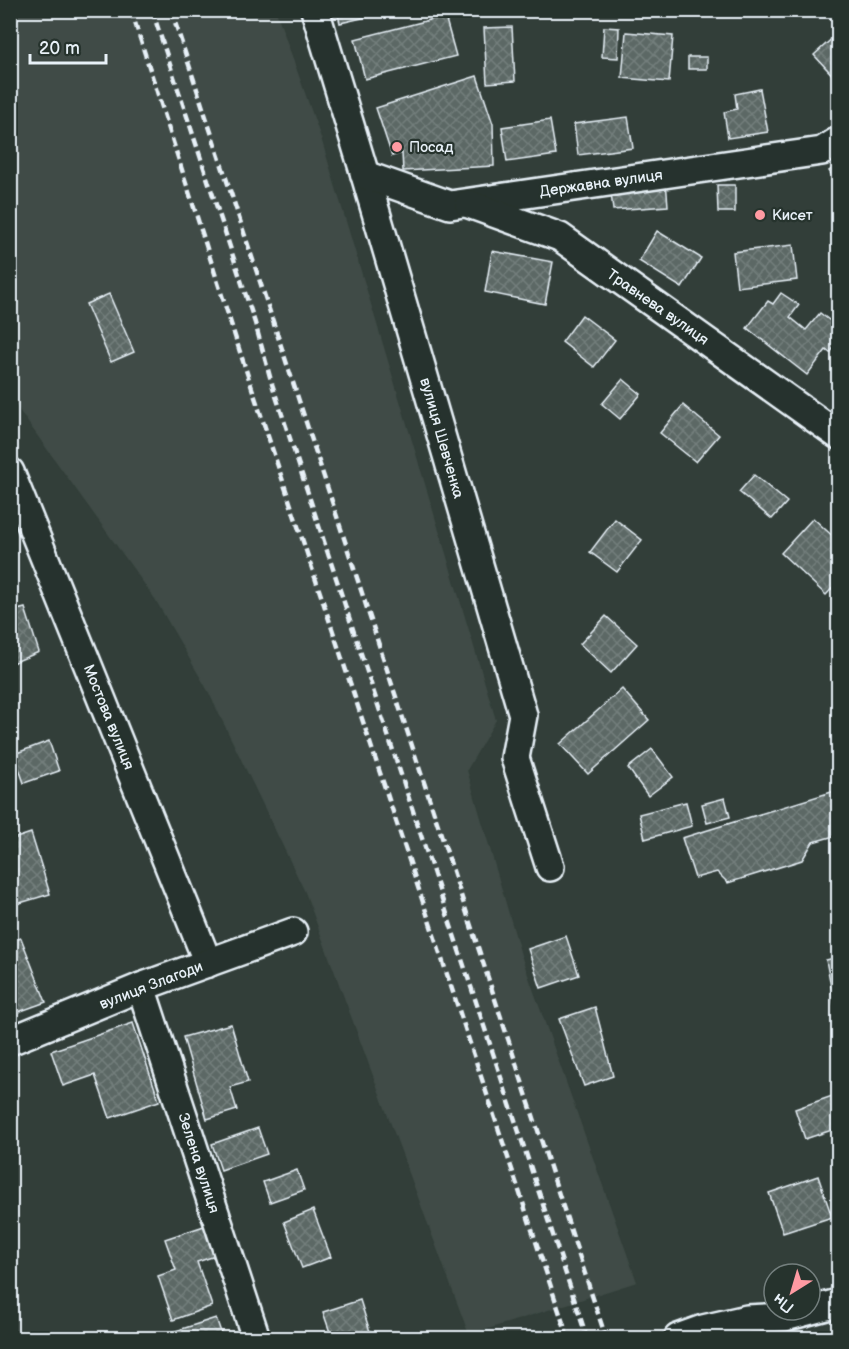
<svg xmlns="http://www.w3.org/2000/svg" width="849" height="1349" font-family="'Balsamiq Sans',sans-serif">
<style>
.built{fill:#3f4b46}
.building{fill:url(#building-cross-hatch);stroke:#e8f1f8;stroke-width:1.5}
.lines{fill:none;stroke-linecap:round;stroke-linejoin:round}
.minor-casing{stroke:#e8f1f8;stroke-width:32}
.minor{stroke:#26332d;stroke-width:27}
.rail{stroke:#e8f1f8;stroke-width:4.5;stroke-dasharray:9 4.5;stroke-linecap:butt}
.poi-dot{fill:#ff9aa2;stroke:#26332d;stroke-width:2}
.labels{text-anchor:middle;stroke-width:4.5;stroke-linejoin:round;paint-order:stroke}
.poi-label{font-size:15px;fill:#e8f1f8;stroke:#26332d;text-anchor:start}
.street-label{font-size:15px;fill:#e8f1f8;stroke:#26332d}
</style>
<defs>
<pattern id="building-cross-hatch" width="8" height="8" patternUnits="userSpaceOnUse" patternTransform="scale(1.5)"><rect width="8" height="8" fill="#5c6865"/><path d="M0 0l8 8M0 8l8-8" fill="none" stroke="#737e7c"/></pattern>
</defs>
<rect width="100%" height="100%" fill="#323e39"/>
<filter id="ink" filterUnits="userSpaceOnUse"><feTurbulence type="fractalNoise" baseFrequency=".0167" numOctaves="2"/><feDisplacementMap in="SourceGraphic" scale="12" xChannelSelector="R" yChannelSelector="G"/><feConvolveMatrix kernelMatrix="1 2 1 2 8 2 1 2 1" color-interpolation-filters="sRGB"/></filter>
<g filter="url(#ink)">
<polygon class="built" points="10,11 276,11 321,138 496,720 467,770 521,955 637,1282 469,1335 305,892 208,691 155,599 11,399"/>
<g class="building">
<polygon points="337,10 389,10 389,12 340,23"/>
<polygon points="445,16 456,56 365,79 355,39"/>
<polygon points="512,27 515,81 487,83 484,28"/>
<polygon points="604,27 619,28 618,58 602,57"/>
<polygon points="626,32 673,36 669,82 622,78"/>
<polygon points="836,35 838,38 838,81 814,55"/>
<rect x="688" y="57" width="19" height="12"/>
<polygon points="477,76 493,124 494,166 403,171 402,153 392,156 376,108"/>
<polygon points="760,89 768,132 728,138 724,112 737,109 735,94"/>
<polygon points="628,117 633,148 578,155 574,124"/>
<polygon points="550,120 556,155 507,162 502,127"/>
<polygon points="838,165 838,184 829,171"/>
<polygon points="666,180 668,206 613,210 610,184"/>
<polygon points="717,185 735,185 735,212 718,212"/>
<polygon points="657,231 701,258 682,288 639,261"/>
<polygon points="793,245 797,280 737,287 733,252"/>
<polygon points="492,251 553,262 545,304 485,292"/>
<polygon points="781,293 799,305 790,317 806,330 820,313 838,327 838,342 830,353 826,350 807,375 747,328 768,301 773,304"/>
<polygon points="109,294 134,352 111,362 86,304"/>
<polygon points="582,315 615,340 594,367 562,342"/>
<polygon points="623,379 641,394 620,419 602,404"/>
<polygon points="683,405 719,435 696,462 660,433"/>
<polygon points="754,475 787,502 772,519 739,492"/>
<polygon points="813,518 838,541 838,582 826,595 781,553"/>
<polygon points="615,519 642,540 617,572 590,552"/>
<polygon points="25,608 39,652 10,664 10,612"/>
<polygon points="606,616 637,644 611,673 580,644"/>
<polygon points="622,689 649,720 588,774 560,744"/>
<polygon points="49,741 59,771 24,783 14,754"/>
<polygon points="652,749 673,777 648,796 628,768"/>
<polygon points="838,790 838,835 813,842 802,860 728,883 717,872 695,878 682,838"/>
<polygon points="725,798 730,817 707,823 702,804"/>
<polygon points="686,802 692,826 645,839 639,814"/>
<polygon points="31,833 50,894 10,906 10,840"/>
<polygon points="566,936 579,975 541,988 528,949"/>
<polygon points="21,938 46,1002 10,1015 10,942"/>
<polygon points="838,957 838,1006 835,1007 826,960"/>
<polygon points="595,1007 613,1076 584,1086 559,1019"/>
<polygon points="133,1023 159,1101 110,1118 95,1075 63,1086 51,1051"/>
<polygon points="231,1024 248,1082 230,1087 237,1110 207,1119 183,1037"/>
<polygon points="838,1094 838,1128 805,1139 795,1109"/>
<polygon points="258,1128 267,1154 221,1170 212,1144"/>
<polygon points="297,1170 304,1190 270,1202 263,1182"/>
<polygon points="818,1176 832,1217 783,1233 769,1193"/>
<polygon points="313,1210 331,1257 302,1268 284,1222"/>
<polygon points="204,1226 215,1256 197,1262 212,1306 173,1320 158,1276 176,1270 165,1239"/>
<polygon points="360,1300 372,1338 332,1338 323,1312"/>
<polygon points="216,1318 223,1338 154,1338"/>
</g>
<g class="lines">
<defs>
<g id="minor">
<polyline points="315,10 365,175 523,715 515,758 550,867"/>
<polyline points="365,175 450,205 822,151 838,141"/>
<polyline points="469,204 560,237 838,435"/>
<polyline points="10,472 208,963"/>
<polyline points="141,987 256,1338"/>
<polyline points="10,1041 141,987 293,932"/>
<polyline points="678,1338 703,1329 747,1319 785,1317 838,1303"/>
</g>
</defs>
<use href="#minor" class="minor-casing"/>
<use href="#minor" class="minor"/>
<g class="rail">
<polyline points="131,10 240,352 568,1338"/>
<polyline points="152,10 255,323 272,384 587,1338"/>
<polyline points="171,10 606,1338"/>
</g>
</g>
</g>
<g class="poi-dot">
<circle cx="397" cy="147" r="6"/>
<circle cx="760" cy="215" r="6"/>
</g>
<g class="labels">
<g class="poi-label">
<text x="409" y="152">Посад</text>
<text x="772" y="220">Кисет</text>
</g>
<g class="street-label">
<text transform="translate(601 183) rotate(-8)" y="5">Державна вулиця</text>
<text transform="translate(658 307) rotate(35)" y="5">Травнева вулиця</text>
<text transform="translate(442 438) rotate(74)" y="5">вулиця Шевченка</text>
<text transform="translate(109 717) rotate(68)" y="5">Мостова вулиця</text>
<text transform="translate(151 985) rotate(-21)" y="5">вулиця Злагоди</text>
<text transform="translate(199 1163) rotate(72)" y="5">Зелена вулиця</text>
</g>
</g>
<rect width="849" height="1349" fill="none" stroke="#26332d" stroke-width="36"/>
<rect x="18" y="18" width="813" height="1313" fill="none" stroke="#e8f1f8" stroke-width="2" filter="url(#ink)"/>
<g transform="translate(792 1292) rotate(217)"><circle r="28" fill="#26332d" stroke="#747f7e" stroke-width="1.5"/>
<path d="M0-4.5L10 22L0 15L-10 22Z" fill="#ff9aa2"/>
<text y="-9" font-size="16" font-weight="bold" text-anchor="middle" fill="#e8f1f8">Пн</text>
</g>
<path d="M30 54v9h76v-9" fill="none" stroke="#e8f1f8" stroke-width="3"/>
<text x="39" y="54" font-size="18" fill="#e8f1f8" stroke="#26332d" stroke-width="4.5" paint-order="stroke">20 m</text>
</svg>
